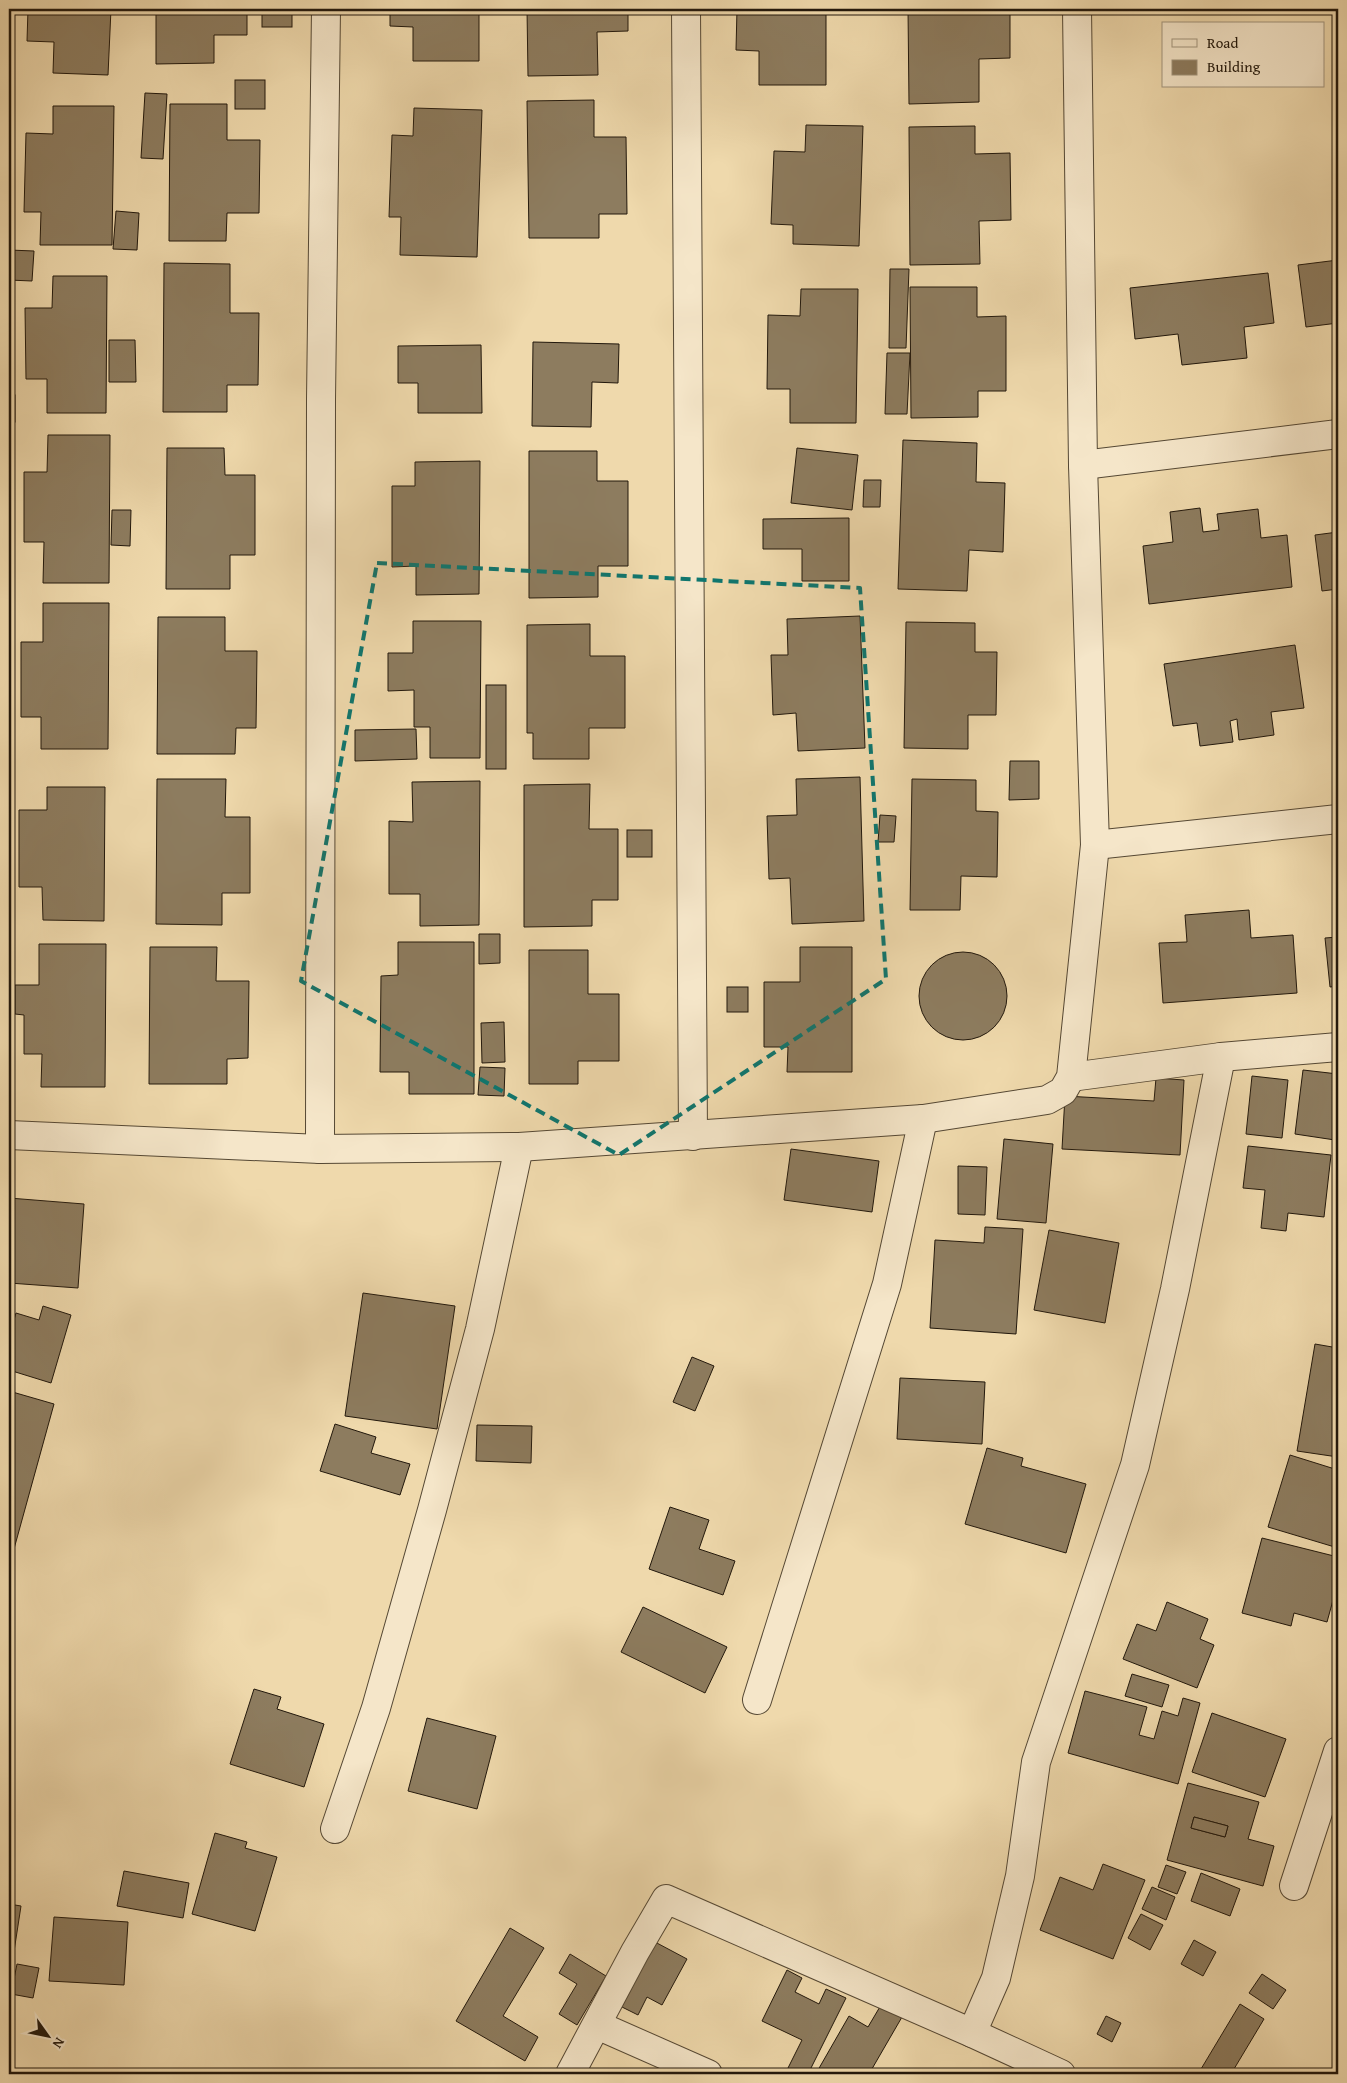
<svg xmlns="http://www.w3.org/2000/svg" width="1347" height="2083" font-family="'Gentium Book Plus',serif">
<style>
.building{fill:#8d7c5f;stroke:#22180c;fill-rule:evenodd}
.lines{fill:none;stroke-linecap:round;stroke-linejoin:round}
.minor-casing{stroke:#554834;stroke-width:30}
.minor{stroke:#f5e6c9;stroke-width:28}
.marked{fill:none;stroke:#0f766e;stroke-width:4;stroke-dasharray:10 6;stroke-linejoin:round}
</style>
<rect width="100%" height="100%" fill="#efd9ac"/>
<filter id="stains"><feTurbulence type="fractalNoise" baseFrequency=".004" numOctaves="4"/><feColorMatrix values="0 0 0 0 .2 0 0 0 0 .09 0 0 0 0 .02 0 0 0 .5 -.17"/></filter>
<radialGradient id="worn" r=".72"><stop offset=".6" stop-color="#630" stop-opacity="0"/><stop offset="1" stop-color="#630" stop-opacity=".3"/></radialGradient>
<g class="building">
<polygon points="28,9 111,9 108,75 53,73 54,42 27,41"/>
<polygon points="156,9 247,9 247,35 214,35 214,63 156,64"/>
<rect x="262" y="9" width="30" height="18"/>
<polygon points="390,9 479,9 479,61 413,61 413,27 390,26"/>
<polygon points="527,9 628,9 628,31 597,32 598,75 528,76"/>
<polygon points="737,9 826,9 826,85 759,85 759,51 736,50"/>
<polygon points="908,9 1010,9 1010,58 979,59 979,102 909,104"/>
<rect x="235" y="80" width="30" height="29"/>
<polygon points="145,93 167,94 163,159 141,158"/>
<polygon points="594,100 594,137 626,137 627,214 599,214 599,238 529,238 527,101"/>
<polygon points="170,104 227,104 227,140 260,140 259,213 227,213 226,241 169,241"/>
<polygon points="53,106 114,106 112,245 40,245 41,212 24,212 26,133 53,134"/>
<polygon points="414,108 482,110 477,257 400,255 401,217 389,217 392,135 413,136"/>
<polygon points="806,125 863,126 859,246 793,244 793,225 771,224 774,151 805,152"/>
<polygon points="975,126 975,154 1010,153 1011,220 979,221 980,264 910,265 909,127"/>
<polygon points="116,211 139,213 137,250 113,249"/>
<polygon points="9,250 34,251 32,281 9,280"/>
<polygon points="1338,260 1338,323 1306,327 1298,265"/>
<polygon points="164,263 230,264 230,313 259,313 258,385 227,385 227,412 163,412"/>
<polygon points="890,269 909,269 906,348 889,348"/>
<polygon points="1268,273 1274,323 1244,327 1247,358 1182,365 1178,334 1135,339 1130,288"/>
<polygon points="53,276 107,276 106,413 47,413 47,379 26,379 25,308 52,308"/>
<polygon points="910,287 977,287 977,317 1006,316 1006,391 978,391 978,417 911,418"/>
<polygon points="801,289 858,289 856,423 790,423 790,389 767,389 768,315 800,316"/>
<polygon points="109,340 135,340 136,382 109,382"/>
<polygon points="533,342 619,344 618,383 592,382 591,427 532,426"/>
<polygon points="481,345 482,413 418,413 418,383 398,383 398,346"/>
<polygon points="887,353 910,353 907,414 885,414"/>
<rect x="9" y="395" width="6" height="27"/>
<polygon points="48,435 110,435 109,583 43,583 44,542 24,542 24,472 47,472"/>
<polygon points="903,440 977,443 976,482 1005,483 1003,552 969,550 967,591 898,589"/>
<polygon points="167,448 224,448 225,475 255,475 255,555 230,555 230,589 166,589"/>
<polygon points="797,448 858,455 852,510 791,503"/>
<polygon points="529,451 597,451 597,481 628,481 628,566 598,566 598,597 529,598"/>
<polygon points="480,461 479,594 416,595 416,566 392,567 392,486 415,486 415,462"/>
<polygon points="864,480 881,480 880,507 863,507"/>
<polygon points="1200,508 1203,532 1219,530 1217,514 1258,509 1261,538 1287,535 1292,587 1149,604 1143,546 1173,542 1170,512"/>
<polygon points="112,510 131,510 130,546 111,545"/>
<polygon points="849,518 849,581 802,581 802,549 763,549 763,519"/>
<polygon points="1338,532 1338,589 1322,591 1315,535"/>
<polygon points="43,603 109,603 108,749 41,749 41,717 21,717 21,642 43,642"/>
<polygon points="860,616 865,748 798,751 796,713 773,715 771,655 788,655 787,619"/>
<polygon points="158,617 225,617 225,651 257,651 256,728 236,728 235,754 157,754"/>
<polygon points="413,621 481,621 480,758 430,758 430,727 414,727 414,690 388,691 388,653 413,653"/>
<polygon points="906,622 975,623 975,652 997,652 996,715 968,715 968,749 904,748"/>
<polygon points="590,624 590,656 625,656 625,728 589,728 589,759 533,759 533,733 527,733 527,625"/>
<polygon points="1295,645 1304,708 1271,712 1274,735 1239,740 1237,719 1230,721 1233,742 1200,746 1197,723 1173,726 1164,664"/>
<polygon points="1338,646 1338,686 1333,647"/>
<rect x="486" y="685" width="20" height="84"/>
<polygon points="416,729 417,759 355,761 355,730"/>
<polygon points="1010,761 1039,761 1039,799 1009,800"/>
<polygon points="860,777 864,921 792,924 790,878 769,879 767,816 797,815 796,779"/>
<polygon points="157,779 226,779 225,817 250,817 250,893 222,893 222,925 156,924"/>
<polygon points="912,779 976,780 976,811 998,812 997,877 961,876 960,910 910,910"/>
<polygon points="480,781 479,925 420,926 420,894 389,894 389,821 413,822 412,782"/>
<polygon points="590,784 589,829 618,829 618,900 592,900 592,926 524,927 524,785"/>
<polygon points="47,787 105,787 104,921 43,920 42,887 19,887 19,810 47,810"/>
<polygon points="880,815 896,816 894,842 878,842"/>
<rect x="627" y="830" width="25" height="27"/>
<polygon points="1249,910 1251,938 1293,935 1297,993 1163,1003 1159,943 1187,942 1185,915"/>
<polygon points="479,934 500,934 500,963 479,964"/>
<polygon points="1338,937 1338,986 1330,987 1325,938"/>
<polygon points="398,942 474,942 474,1094 409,1094 409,1072 380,1072 381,976 398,975"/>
<polygon points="39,944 106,944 105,1087 41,1087 42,1054 24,1054 24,1015 15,1014 15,985 39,985"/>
<polygon points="150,947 217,947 216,981 249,981 248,1058 227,1059 227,1084 149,1084"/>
<polygon points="800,947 852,947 852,1072 787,1072 788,1047 764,1047 764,982 800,982"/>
<polygon points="529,950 588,950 588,994 619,994 619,1061 578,1061 578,1084 529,1084"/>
<circle cx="963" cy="996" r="44"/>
<rect x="727" y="987" width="21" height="25"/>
<polygon points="504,1022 505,1062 482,1063 481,1023"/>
<polygon points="480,1067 505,1068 504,1096 478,1095"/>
<polygon points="1303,1070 1338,1074 1338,1112 1335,1140 1295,1134"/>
<polygon points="1252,1076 1288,1080 1282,1138 1246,1134"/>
<polygon points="1156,1078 1184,1080 1180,1155 1062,1149 1065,1096 1154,1101"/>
<polygon points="1004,1139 1053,1144 1046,1223 997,1219"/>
<polygon points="1248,1146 1331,1155 1324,1217 1288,1213 1286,1231 1261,1228 1265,1190 1243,1188"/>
<polygon points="791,1149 879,1161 872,1212 784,1200"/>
<polygon points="958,1166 987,1167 985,1215 958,1214"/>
<polygon points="9,1198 84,1204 78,1288 9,1283"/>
<polygon points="985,1227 1023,1229 1016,1334 930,1328 935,1240 984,1243"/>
<polygon points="1049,1230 1119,1243 1105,1323 1034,1310"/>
<polygon points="363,1293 455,1306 437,1429 345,1416"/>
<polygon points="43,1306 71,1315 51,1383 9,1370 9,1337 16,1313 39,1320"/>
<polygon points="1315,1344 1338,1348 1338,1457 1297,1451"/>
<polygon points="692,1357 714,1366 695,1411 673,1402"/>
<polygon points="900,1378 985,1382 982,1444 897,1439"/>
<polygon points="9,1391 54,1404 9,1567"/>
<polygon points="335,1424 376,1437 371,1453 410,1464 400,1495 320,1471"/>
<polygon points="477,1425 532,1426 531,1463 476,1461"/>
<polygon points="987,1448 1023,1458 1021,1466 1086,1484 1066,1553 965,1524"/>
<polygon points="1290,1455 1338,1470 1338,1548 1268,1527"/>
<polygon points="670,1507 709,1520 699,1549 735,1561 723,1595 649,1569"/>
<polygon points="1262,1538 1338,1557 1338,1582 1327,1622 1294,1613 1291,1626 1242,1613"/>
<polygon points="1167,1602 1208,1619 1200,1639 1214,1645 1197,1688 1123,1659 1137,1624 1156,1631"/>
<polygon points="643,1607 727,1647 705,1693 621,1652"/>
<polygon points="1132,1674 1169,1685 1162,1707 1125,1696"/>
<polygon points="254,1689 281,1697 277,1709 324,1724 304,1787 230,1764"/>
<polygon points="1085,1691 1147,1707 1139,1735 1154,1739 1162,1711 1178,1716 1183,1698 1200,1703 1178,1784 1068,1753"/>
<polygon points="1212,1713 1286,1739 1265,1797 1192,1772"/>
<polygon points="427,1718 496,1736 477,1809 408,1791"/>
<path d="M 1188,1783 L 1259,1802 L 1248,1839 L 1274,1846 L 1263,1886 L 1167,1860 ZM 1194,1817 L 1228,1826 L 1225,1837 L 1191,1828 Z"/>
<polygon points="1194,1817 1228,1826 1225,1837 1191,1828"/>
<polygon points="215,1833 247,1842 245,1848 277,1857 255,1931 192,1914"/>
<polygon points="1103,1864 1145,1880 1113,1959 1040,1930 1060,1877 1093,1890"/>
<polygon points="1166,1865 1186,1872 1177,1894 1158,1887"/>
<polygon points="124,1871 189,1883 183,1918 117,1906"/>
<polygon points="1201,1873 1240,1889 1230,1916 1191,1901"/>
<polygon points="1152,1887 1175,1897 1166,1920 1142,1909"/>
<polygon points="9,1904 21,1906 13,1958 9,1957"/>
<polygon points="1141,1914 1163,1925 1150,1950 1128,1938"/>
<polygon points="54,1917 128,1922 124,1985 49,1981"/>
<polygon points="510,1928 544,1948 503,2016 538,2037 525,2061 456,2021"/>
<polygon points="1194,1940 1216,1952 1203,1976 1181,1964"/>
<polygon points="655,1942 687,1959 662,2005 647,1997 638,2015 620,2006"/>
<polygon points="570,1954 606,1976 577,2025 559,2014 577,1984 559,1973"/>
<polygon points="17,1964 39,1968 33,1998 11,1994"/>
<polygon points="787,1970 802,1978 795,1992 819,2004 826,1989 846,1998 808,2074 785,2074 802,2040 762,2021"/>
<polygon points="1262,1974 1286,1990 1273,2009 1249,1993"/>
<polygon points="1240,2004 1264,2019 1231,2074 1198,2074"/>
<polygon points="881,2005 902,2017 869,2074 827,2074 818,2070 849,2016 868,2027"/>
<polygon points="1106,2016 1121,2023 1112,2042 1097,2034"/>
</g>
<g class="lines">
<defs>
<g id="minor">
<polyline points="686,9 693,1136"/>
<polyline points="1083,465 1338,434"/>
<polyline points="1095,845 1338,819"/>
<polyline points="1071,1077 1221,1057 1338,1047"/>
<polyline points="9,1135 320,1149 519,1147 923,1119 1047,1100 1063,1091 1071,1077 1095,845 1083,465 1077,9"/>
<polyline points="320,1149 321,399 326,9"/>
<polyline points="757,1700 887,1284 923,1119"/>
<polyline points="335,1829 376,1708 432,1510 480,1329 519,1147"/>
<polyline points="1294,1886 1338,1751"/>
<polyline points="597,2025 708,2074"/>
<polyline points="972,2033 996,1978 1020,1876 1036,1762 1135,1465 1175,1289 1221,1057"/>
<polyline points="570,2074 635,1952 666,1899 972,2033 1061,2074"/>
</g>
</defs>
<use href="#minor" class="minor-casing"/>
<use href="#minor" class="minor"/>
</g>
<path class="marked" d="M 377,563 L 860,588 L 886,979 L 619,1155 L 301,981 Z"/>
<rect width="1347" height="2083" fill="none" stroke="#efd9ac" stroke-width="30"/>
<rect x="10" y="10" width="1327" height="2063" fill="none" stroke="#22180c" stroke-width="2.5"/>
<rect x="15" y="15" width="1317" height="2053" fill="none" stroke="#22180c"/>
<rect x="1162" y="22" width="162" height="65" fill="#f5e6c9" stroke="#a1947d"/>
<rect x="1172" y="39" width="25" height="8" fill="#f5e6c9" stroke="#a1947d"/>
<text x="1207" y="48" font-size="15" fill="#22180c">Road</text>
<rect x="1172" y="60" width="25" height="15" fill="#8d7c5f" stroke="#a1947d"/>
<text x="1207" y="72" font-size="15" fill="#22180c">Building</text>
<g transform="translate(48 2036) rotate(123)" stroke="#f5e6c9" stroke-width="4" paint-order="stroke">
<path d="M0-4L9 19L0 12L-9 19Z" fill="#22180c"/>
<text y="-8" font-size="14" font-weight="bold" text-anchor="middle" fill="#22180c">N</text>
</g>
<rect width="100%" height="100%" filter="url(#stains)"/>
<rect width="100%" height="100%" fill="url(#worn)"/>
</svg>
